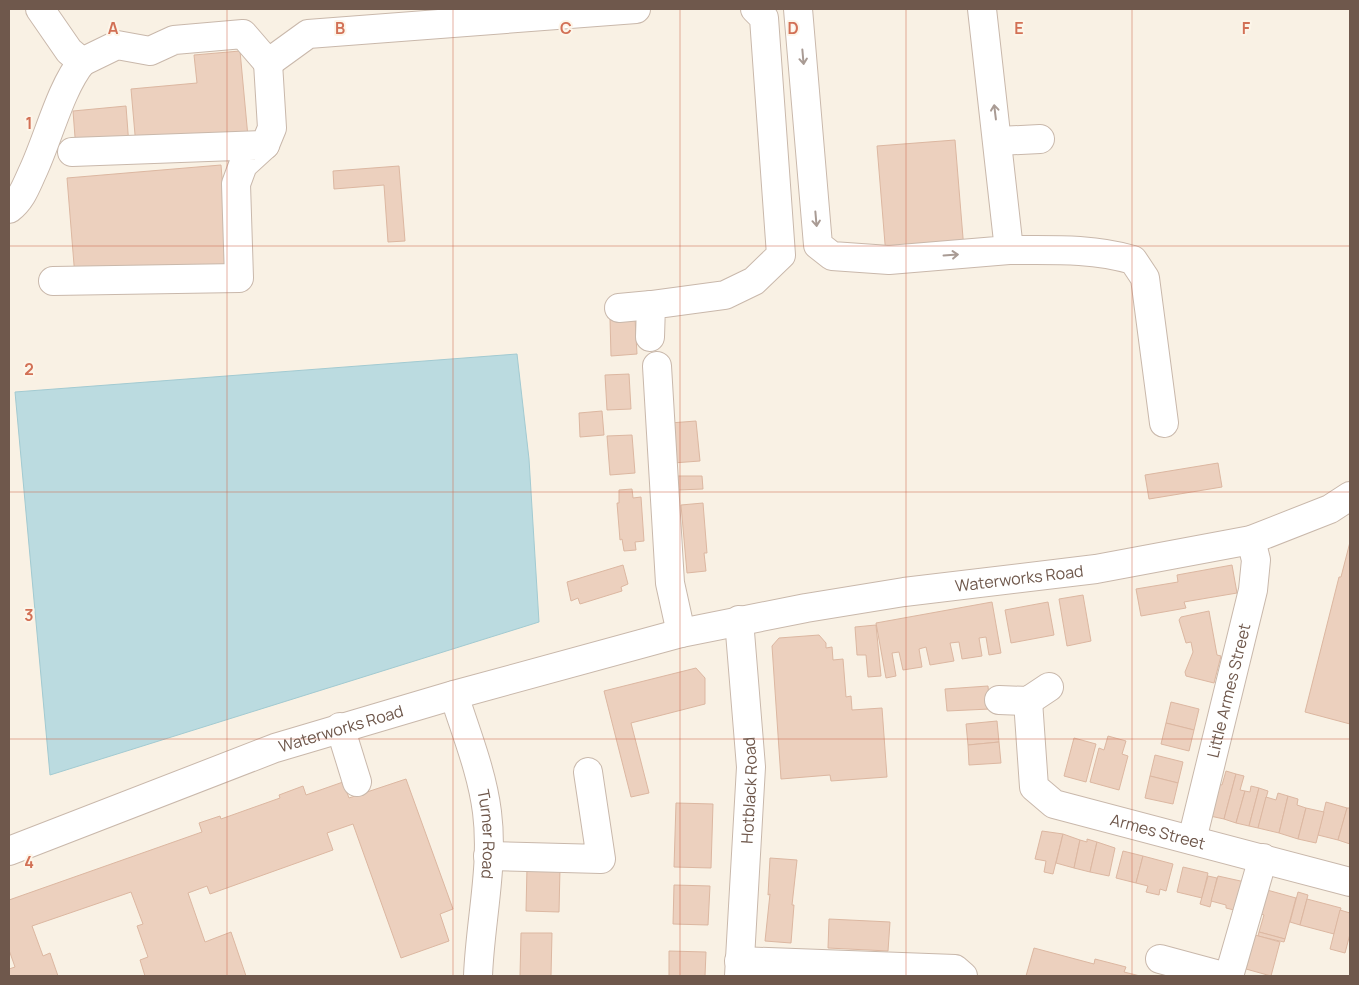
<svg xmlns="http://www.w3.org/2000/svg" width="1359" height="985" font-family="Manrope,sans-serif">
<style>
.water{fill:#bbdbe0;stroke:#a2cad1}
.building{fill:#ecd0be;stroke:#dcb7a1}
.lines{fill:none;stroke-linecap:round;stroke-linejoin:round}
.minor-casing{stroke:#c9b8ab;stroke-width:30}
.minor{stroke:#fff;stroke-width:28}
.oneway{stroke:#a99b94}
.grid{fill:none;stroke:#d27055;stroke-width:1;stroke-opacity:0.55}
.labels{text-anchor:middle;stroke-width:4;stroke-linejoin:round;paint-order:stroke}
.street-label{font-size:16px;fill:#6f584c;stroke:#fdf5e9}
.grid-label{font-size:16px;text-anchor:middle;font-weight:bold;fill:#d27055;stroke:#fdf5e9;stroke-width:4;stroke-linejoin:round;paint-order:stroke}
</style>
<rect width="100%" height="100%" fill="#f9f1e4"/>
<polygon class="water" points="517,354 529,459 539,622 50,775 15,392"/>
<g class="building">
<polygon points="240,51 248,137 136,146 131,89 197,83 194,55"/>
<polygon points="126,106 129,146 76,150 73,111"/>
<polygon points="955,140 964,250 886,256 877,146"/>
<polygon points="221,165 229,264 75,277 67,178"/>
<polygon points="399,166 405,241 388,242 384,185 334,189 333,171"/>
<polygon points="635,318 637,354 611,356 610,319"/>
<polygon points="629,374 631,409 607,410 605,375"/>
<polygon points="602,411 604,435 580,437 579,413"/>
<polygon points="696,421 700,461 673,463 670,423"/>
<polygon points="632,435 635,473 610,475 607,436"/>
<polygon points="1218,463 1222,487 1149,499 1145,475"/>
<polygon points="678,476 702,476 703,489 678,490"/>
<polygon points="632,489 633,498 641,497 644,541 635,542 636,550 624,551 622,539 620,540 617,503 619,503 619,490"/>
<polygon points="703,503 707,553 704,553 706,571 687,573 681,505"/>
<polygon points="1350,542 1350,724 1305,712 1339,577 1341,577"/>
<polygon points="623,565 628,584 621,587 622,591 580,604 578,598 571,601 567,582"/>
<polygon points="1232,565 1237,593 1184,602 1186,608 1141,616 1136,589 1178,582 1177,575"/>
<polygon points="1083,595 1091,641 1067,646 1059,599"/>
<polygon points="992,602 1001,653 989,655 986,637 979,638 982,656 962,659 959,642 950,643 954,661 930,665 926,647 919,649 922,667 903,670 899,652 892,653 896,676 886,678 876,623"/>
<polygon points="1048,602 1054,635 1011,643 1005,610"/>
<polygon points="1209,611 1217,655 1221,656 1214,683 1186,676 1185,672 1193,652 1191,642 1186,643 1179,620 1181,617"/>
<polygon points="876,625 881,676 868,677 866,655 857,655 855,627"/>
<polygon points="819,635 826,643 826,648 832,647 833,660 843,659 846,697 851,696 852,710 882,708 887,777 831,781 830,775 781,779 772,646 779,638"/>
<polygon points="696,668 705,678 705,704 631,723 649,793 631,797 604,691"/>
<polygon points="988,686 990,709 947,711 945,689"/>
<polygon points="1171,702 1199,709 1194,730 1166,723"/>
<polygon points="997,721 999,742 968,745 966,724"/>
<polygon points="1166,723 1194,730 1189,751 1161,744"/>
<polygon points="1108,736 1126,741 1122,754 1128,756 1119,790 1090,782 1099,748 1104,750"/>
<polygon points="1074,738 1096,744 1086,782 1064,776"/>
<polygon points="999,742 1001,763 969,765 968,745"/>
<polygon points="1155,755 1183,762 1178,783 1150,776"/>
<polygon points="1226,771 1236,774 1224,819 1210,816 1218,784 1222,785"/>
<polygon points="1236,774 1244,776 1240,790 1245,791 1236,823 1224,819"/>
<polygon points="1150,776 1178,783 1173,804 1145,798"/>
<polygon points="406,779 453,909 440,914 449,941 401,958 353,824 327,833 333,850 210,894 207,886 188,893 205,942 231,932 246,976 145,976 140,960 148,957 137,926 143,924 131,892 32,926 43,956 50,953 58,976 9,976 9,969 15,967 9,950 9,900 202,832 199,823 220,816 221,819 280,798 279,795 303,786 306,795 343,782 349,798"/>
<polygon points="1251,786 1259,788 1249,826 1236,823 1245,791 1250,792"/>
<polygon points="1259,788 1268,791 1258,828 1249,826"/>
<polygon points="1278,793 1288,796 1279,833 1258,828 1266,797 1276,800"/>
<polygon points="1288,796 1298,799 1297,805 1306,808 1298,839 1279,833"/>
<polygon points="1326,802 1347,808 1338,840 1318,835"/>
<polygon points="676,803 713,804 711,868 674,867"/>
<polygon points="1306,808 1324,812 1316,843 1298,839"/>
<polygon points="1347,808 1350,808 1350,844 1338,840"/>
<polygon points="1042,831 1063,834 1053,874 1044,872 1046,861 1035,859"/>
<polygon points="1063,834 1080,840 1074,868 1056,863"/>
<polygon points="1087,839 1097,842 1090,872 1074,868 1080,840 1087,842"/>
<polygon points="1097,842 1115,848 1109,876 1090,872"/>
<polygon points="1123,851 1143,856 1136,883 1116,878"/>
<polygon points="1143,856 1173,864 1166,891 1160,889 1159,895 1146,892 1148,886 1136,883"/>
<polygon points="770,858 797,860 792,905 794,905 791,943 765,941 770,894 768,895"/>
<polygon points="527,867 560,868 559,912 526,911"/>
<polygon points="1183,867 1208,873 1202,898 1177,892"/>
<polygon points="1208,876 1217,878 1210,907 1200,904"/>
<polygon points="1218,876 1245,882 1239,908 1234,907 1234,910 1226,908 1226,905 1211,901"/>
<polygon points="674,885 710,886 708,925 673,924"/>
<polygon points="1267,890 1296,898 1285,939 1259,932 1264,915 1261,914"/>
<polygon points="1298,892 1308,895 1300,925 1290,922"/>
<polygon points="1307,899 1341,908 1334,934 1300,925"/>
<polygon points="1340,910 1350,913 1350,934 1345,953 1330,949"/>
<polygon points="829,919 890,922 888,951 828,948"/>
<polygon points="1259,932 1285,939 1284,942 1258,936"/>
<polygon points="521,933 552,933 551,976 520,976"/>
<polygon points="1255,935 1280,942 1271,976 1246,969"/>
<polygon points="1034,948 1094,964 1095,959 1126,967 1124,972 1140,976 1026,976"/>
<polygon points="669,951 706,952 705,976 669,976"/>
</g>
<g class="lines">
<defs>
<g id="minor">
<polyline points="798,9 818,245 832,256 889,260 1009,250 982,9"/>
<polyline points="82,62 117,45 150,51 174,40 243,34 268,63 308,34 636,9"/>
<polyline points="998,141 1040,139"/>
<polyline points="265,145 272,128 268,63"/>
<path d="M 9,209 C 22,199 26,186 33,171 C 48,139 61,87 82,62 L 69,51 L 40,9"/>
<path d="M 1009,250 C 1051,250 1093,248 1133,260 L 1145,278 L 1164,423"/>
<polyline points="53,281 239,278 236,184 243,165 265,145 72,152"/>
<polyline points="619,308 651,305"/>
<polyline points="650,337 651,305 725,295 754,281 781,255 764,18 755,9"/>
<polyline points="657,366 670,583 681,633"/>
<path id="s1" d="M 454,695 C 466,733 482,772 487,812 C 494,866 480,922 478,976"/>
<polyline points="999,700 1028,701 1049,687"/>
<path id="s2" d="M 1028,701 L 1034,787 L 1054,804 L 1350,882"/>
<polyline points="340,727 357,782"/>
<path id="s3" d="M 1192,840 L 1253,590 L 1256,560 L 1251,540"/>
<path id="s4" d="M 9,851 L 275,748 L 454,695 L 681,633 L 806,608 L 904,592 L 1096,569 L 1251,540 L 1330,509 L 1350,496"/>
<polyline points="488,856 601,859 588,772"/>
<polyline points="1160,959 1223,976"/>
<polyline points="739,961 955,969 963,976"/>
<path id="s5" d="M 739,976 L 751,767 L 739,620"/>
<polyline points="1229,976 1263,858"/>
</g>
</defs>
<use href="#minor" class="minor-casing"/>
<use href="#minor" class="minor"/>
</g>
<defs><path id="oneway-shaft" d="M-6 0H5M1.5-3L5.5 0L1.5 3" fill="none" stroke-width="1.6" stroke-linecap="round" stroke-linejoin="round" transform="scale(1.25)"/></defs>
<g class="oneway">
<use href="#oneway-shaft" transform="translate(803 57) rotate(85)"/>
<use href="#oneway-shaft" transform="translate(995 112) rotate(-97)"/>
<use href="#oneway-shaft" transform="translate(816 219) rotate(85)"/>
<use href="#oneway-shaft" transform="translate(951 255) rotate(-4)"/>
</g>
<path class="grid" d="M 227,9 L 227,976M 453,9 L 453,976M 680,9 L 680,976M 906,9 L 906,976M 1132,9 L 1132,976M 9,246 L 1350,246M 9,492 L 1350,492M 9,739 L 1350,739"/>
<g class="labels">
<g class="street-label">
<text dy="6" stroke="none"><textPath href="#s4" startOffset="1050">Waterworks Road</textPath></text>
<text dy="6" stroke="none"><textPath href="#s3" startOffset="154">Little Armes Street</textPath></text>
<text dy="6" stroke="none"><textPath href="#s4" startOffset="354">Waterworks Road</textPath></text>
<text dy="6" stroke="none"><textPath href="#s5" startOffset="186">Hotblack Road</textPath></text>
<text dy="6" stroke="none"><textPath href="#s2" startOffset="220">Armes Street</textPath></text>
<text dy="6" stroke="none"><textPath href="#s1" startOffset="144">Turner Road</textPath></text>
</g>
</g>
<g class="grid-label">
<text x="113" y="34">A</text>
<text x="340" y="34">B</text>
<text x="566" y="34">C</text>
<text x="793" y="34">D</text>
<text x="1019" y="34">E</text>
<text x="1246" y="34">F</text>
<text x="29" y="129">1</text>
<text x="29" y="375">2</text>
<text x="29" y="621">3</text>
<text x="29" y="868">4</text>
</g>
<rect width="1359" height="985" fill="none" stroke="#6f584c" stroke-width="20"/>
</svg>
